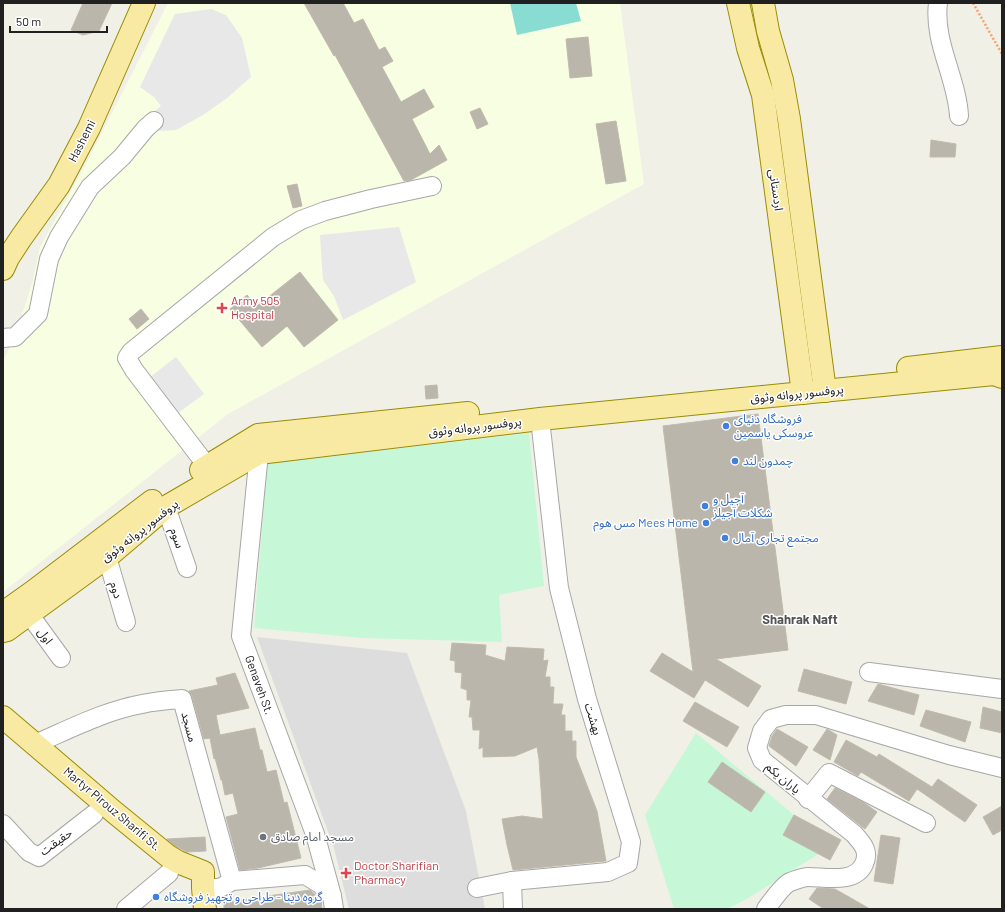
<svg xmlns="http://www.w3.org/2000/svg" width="1005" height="912" font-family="Barlow,'Noto Sans Arabic',sans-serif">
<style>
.residential{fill:#dedddd}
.education{fill:#f7fee2}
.park{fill:#c6f8d7}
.pitch{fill:#88dcd2}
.parking{fill:#e8e8e8}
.building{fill:#bab6ac;stroke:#c2baaa}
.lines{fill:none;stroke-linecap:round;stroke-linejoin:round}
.minor-casing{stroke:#a7a7a7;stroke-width:20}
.major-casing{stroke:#978d05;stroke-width:24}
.path{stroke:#f5a273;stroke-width:2.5;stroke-dasharray:2 2;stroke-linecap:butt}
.minor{stroke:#fff;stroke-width:18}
.major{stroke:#f9eaa3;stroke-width:22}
.health-dot{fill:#e0444e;stroke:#fff;stroke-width:1.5}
.shop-dot{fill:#3f7fe0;stroke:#fff;stroke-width:1.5}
.worship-dot{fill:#6b7280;stroke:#fff;stroke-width:1.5}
.labels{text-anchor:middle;stroke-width:3;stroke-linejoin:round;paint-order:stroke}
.street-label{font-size:12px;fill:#202020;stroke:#fff}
.health-label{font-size:12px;fill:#be3a42;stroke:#fff;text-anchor:start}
.shop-label{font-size:12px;fill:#366cbe;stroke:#fff;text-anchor:start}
.worship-label{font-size:12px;fill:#5b616d;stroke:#fff;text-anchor:start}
.neighbourhood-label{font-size:13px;font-weight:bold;fill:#535353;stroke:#fff}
</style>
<rect width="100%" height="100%" fill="#f0f0e7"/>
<polygon class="residential" points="257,637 407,653 466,811 485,909 349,909 334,848"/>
<polygon class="education" points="168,3 620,3 644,184 228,414 3,592 3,361 15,337 33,280 40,247 86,164"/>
<g class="park">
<polygon points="529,433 544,586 499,595 502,642 363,638 254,628 267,464"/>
<polygon points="696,733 794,815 833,845 745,900 727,909 674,909 645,815"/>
</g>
<polygon class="pitch" points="510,3 576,3 581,21 517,35"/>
<g class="parking">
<polygon points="211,9 226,15 242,38 251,77 227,98 203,115 176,130 158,131 151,114 161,106 154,97 140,87 175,14"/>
<polygon points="399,227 416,282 343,320 334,296 323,280 320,235"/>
<polygon points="176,357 204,394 167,421 140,385"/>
</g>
<g class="building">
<polygon points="83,3 112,3 99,31 83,35 71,30"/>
<polygon points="304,3 343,3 354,23 363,19 379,50 385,47 393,61 382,67 401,102 424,89 434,107 412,119 430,154 439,145 447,160 411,180 404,181 335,55 334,56"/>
<polygon points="588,37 592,76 570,78 566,39"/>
<polygon points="480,108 488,124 477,129 470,112"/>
<polygon points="616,121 626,181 606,184 596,124"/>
<polygon points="931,140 956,144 955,157 930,157"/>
<polygon points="297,184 302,206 293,208 287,186"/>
<polygon points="300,272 338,320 304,347 287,326 262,347 230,309 247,295 257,306"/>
<polygon points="141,309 149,319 137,329 129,319"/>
<polygon points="437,385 438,398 426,399 425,386"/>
<polygon points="758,414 788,650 716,659 761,686 748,707 705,680 694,698 650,671 662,653 693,672 663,426"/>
<polygon points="452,643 486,645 485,655 505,661 507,647 544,649 543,661 548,660 545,677 550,677 550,687 554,687 553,704 563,704 561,715 565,715 565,731 572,731 572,741 576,741 576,757 597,811 606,861 513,870 507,845 502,819 522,816 543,819 539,759 537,747 515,756 483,757 483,747 479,749 480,730 473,730 472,717 469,717 471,700 467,700 467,690 461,688 462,673 455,672 455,661 450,660"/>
<polygon points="804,669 852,682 846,704 798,691"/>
<polygon points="235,673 249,708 216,715 220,735 255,728 260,750 262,750 267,772 276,770 284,803 287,802 301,858 258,868 240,870 226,817 238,814 233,793 225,795 222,780 221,780 215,758 214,759 210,738 204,739 192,696 189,691 218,685 216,678"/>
<polygon points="878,684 919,695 914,715 868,701"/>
<polygon points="695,702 739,727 727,747 683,721"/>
<polygon points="983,707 1002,712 1002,733 980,728"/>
<polygon points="926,710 971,722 965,742 920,726"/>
<polygon points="777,729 808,747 796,766 769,746 772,736"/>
<polygon points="827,729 837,735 830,760 813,750"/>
<polygon points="846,740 877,757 879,754 932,787 938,779 977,805 965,822 917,789 909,801 861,772 858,776 834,762"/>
<polygon points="722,762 765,792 751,812 708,782"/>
<polygon points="835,788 863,802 877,812 865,829 827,799"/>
<polygon points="1002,806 1002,830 993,835 983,817"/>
<polygon points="794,815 841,840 830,860 783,835"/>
<polygon points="881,835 900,838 893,884 874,881"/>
<polygon points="205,837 206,851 187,852 175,846 167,839"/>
<polygon points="817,888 835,889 870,909 824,909 809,899"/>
<polygon points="310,890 321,900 322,909 224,909 224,903 275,895"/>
</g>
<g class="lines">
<defs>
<g id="minor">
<path d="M 938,3 C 933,42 957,78 959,116"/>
<polyline points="3,338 15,337 38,314 49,259 59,237 90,187 122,157 146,128 154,121"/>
<polyline points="259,453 241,636 315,834 332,896 334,909"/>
<polyline points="207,466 134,370 127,358 131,352 273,237 301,220 325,211 371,199 432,186"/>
<polyline points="166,507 187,568"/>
<polyline points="107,557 126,622"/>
<polyline points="29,614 61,658"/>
<polyline points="869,672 1002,689"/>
<path d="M 35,744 C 70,729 104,711 142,704 C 155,701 169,700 182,699 L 232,881"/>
<polyline points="808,799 829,773 926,823"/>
<polyline points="3,824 29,852 39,857 94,814"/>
<polyline points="512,881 513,909"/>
<polyline points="203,888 220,888 232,881 305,875 320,884 332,896"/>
<polyline points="477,888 512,881 608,872 628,863 631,842 587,699 559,588 540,419"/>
<polyline points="126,909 169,873"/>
<path d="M 766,909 C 771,902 783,885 790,882 C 796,880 803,877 808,877 C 826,877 855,884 864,864 C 870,851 862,843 854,834 L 762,760 L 757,748 L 762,731 L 771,719 L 786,715 L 816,715 L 949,755 L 1002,768"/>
</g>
<g id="major">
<polyline points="738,3 748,48 763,95 803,393"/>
<polyline points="763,3 768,31 782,80 789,119 825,391"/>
<polyline points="3,269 8,258 21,238 59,185 89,128 144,3"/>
<polyline points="908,368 1002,357"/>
<polyline points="201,470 258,435 468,413"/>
<polyline points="3,613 34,591 152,501"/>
<polyline points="3,631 7,630 107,557 166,507 259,453 540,419 994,374 1002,377"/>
<polyline points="3,717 114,812 168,856 178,862 203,872 203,888 205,909"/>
</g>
</defs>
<use href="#minor" class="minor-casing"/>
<use href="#major" class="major-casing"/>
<polyline class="path" points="973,3 1002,54"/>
<use href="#minor" class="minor"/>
<use href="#major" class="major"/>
</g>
<g class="health-dot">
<path d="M220 302h4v4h4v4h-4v4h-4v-4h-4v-4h4z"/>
<path d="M344 867h4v4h4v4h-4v4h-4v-4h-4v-4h4z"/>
</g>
<g class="shop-dot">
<circle cx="726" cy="426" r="4"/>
<circle cx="735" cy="461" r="4"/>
<circle cx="705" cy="506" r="4"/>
<circle cx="706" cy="523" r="4"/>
<circle cx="725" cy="538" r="4"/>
<circle cx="156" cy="897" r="4"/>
</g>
<circle class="worship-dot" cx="263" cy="837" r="4"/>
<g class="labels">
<g class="street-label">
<text transform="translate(82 141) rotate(-63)" y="4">Hashemi</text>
<text transform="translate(776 190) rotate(82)" y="4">اردستانی</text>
<text transform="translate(797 394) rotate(-6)" y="4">پروفسور پروانه وثوق</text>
<text transform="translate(475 427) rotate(-7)" y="4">پروفسور پروانه وثوق</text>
<text transform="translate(140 531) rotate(-38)" y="4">پروفسور پروانه وثوق</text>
<text transform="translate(177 538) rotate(71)" y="4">سوم</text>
<text transform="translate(116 590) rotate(73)" y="4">دوم</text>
<text transform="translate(45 636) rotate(54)" y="4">اول</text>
<text transform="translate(259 685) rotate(70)" y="4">Genaveh St.</text>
<text transform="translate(593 719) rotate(73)" y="4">بهشت</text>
<text transform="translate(189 727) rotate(75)" y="4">مسجد</text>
<text transform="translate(783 778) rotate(40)" y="4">یاران یکم</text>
<text transform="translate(112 809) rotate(40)" y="4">Martyr Pirouz Sharifi St.</text>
<text transform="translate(56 842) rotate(-36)" y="4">حقیقت</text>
</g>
<g class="health-label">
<text x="231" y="305">Army 505<tspan x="231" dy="14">Hospital</tspan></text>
<text x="354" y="870">Doctor Sharifian<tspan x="354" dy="14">Pharmacy</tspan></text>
</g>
<g class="shop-label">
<text x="734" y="423">فروشگاه دنیای<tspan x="734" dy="14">عروسکی یاسمین</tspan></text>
<text x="743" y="465">چمدون لند</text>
<text x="713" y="503">آجیل و<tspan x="713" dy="14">شکلات آجیلز</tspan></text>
<text x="698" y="527" text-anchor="end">مس هوم Mees Home</text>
<text x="733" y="542">مجتمع تجاری آمال</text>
<text x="164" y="901">گروه دینا - طراحی و تجهیز فروشگاه</text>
</g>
<g class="worship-label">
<text x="271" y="841">مسجد امام صادق</text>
</g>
<g class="neighbourhood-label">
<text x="800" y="624">Shahrak Naft</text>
</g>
</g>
<rect width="1005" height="912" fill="none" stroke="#202020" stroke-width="8"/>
<path d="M10 26v6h97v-6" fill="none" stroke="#202020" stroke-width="2"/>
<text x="16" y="26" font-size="12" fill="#202020" stroke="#ffffff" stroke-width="3" paint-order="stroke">50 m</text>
</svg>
